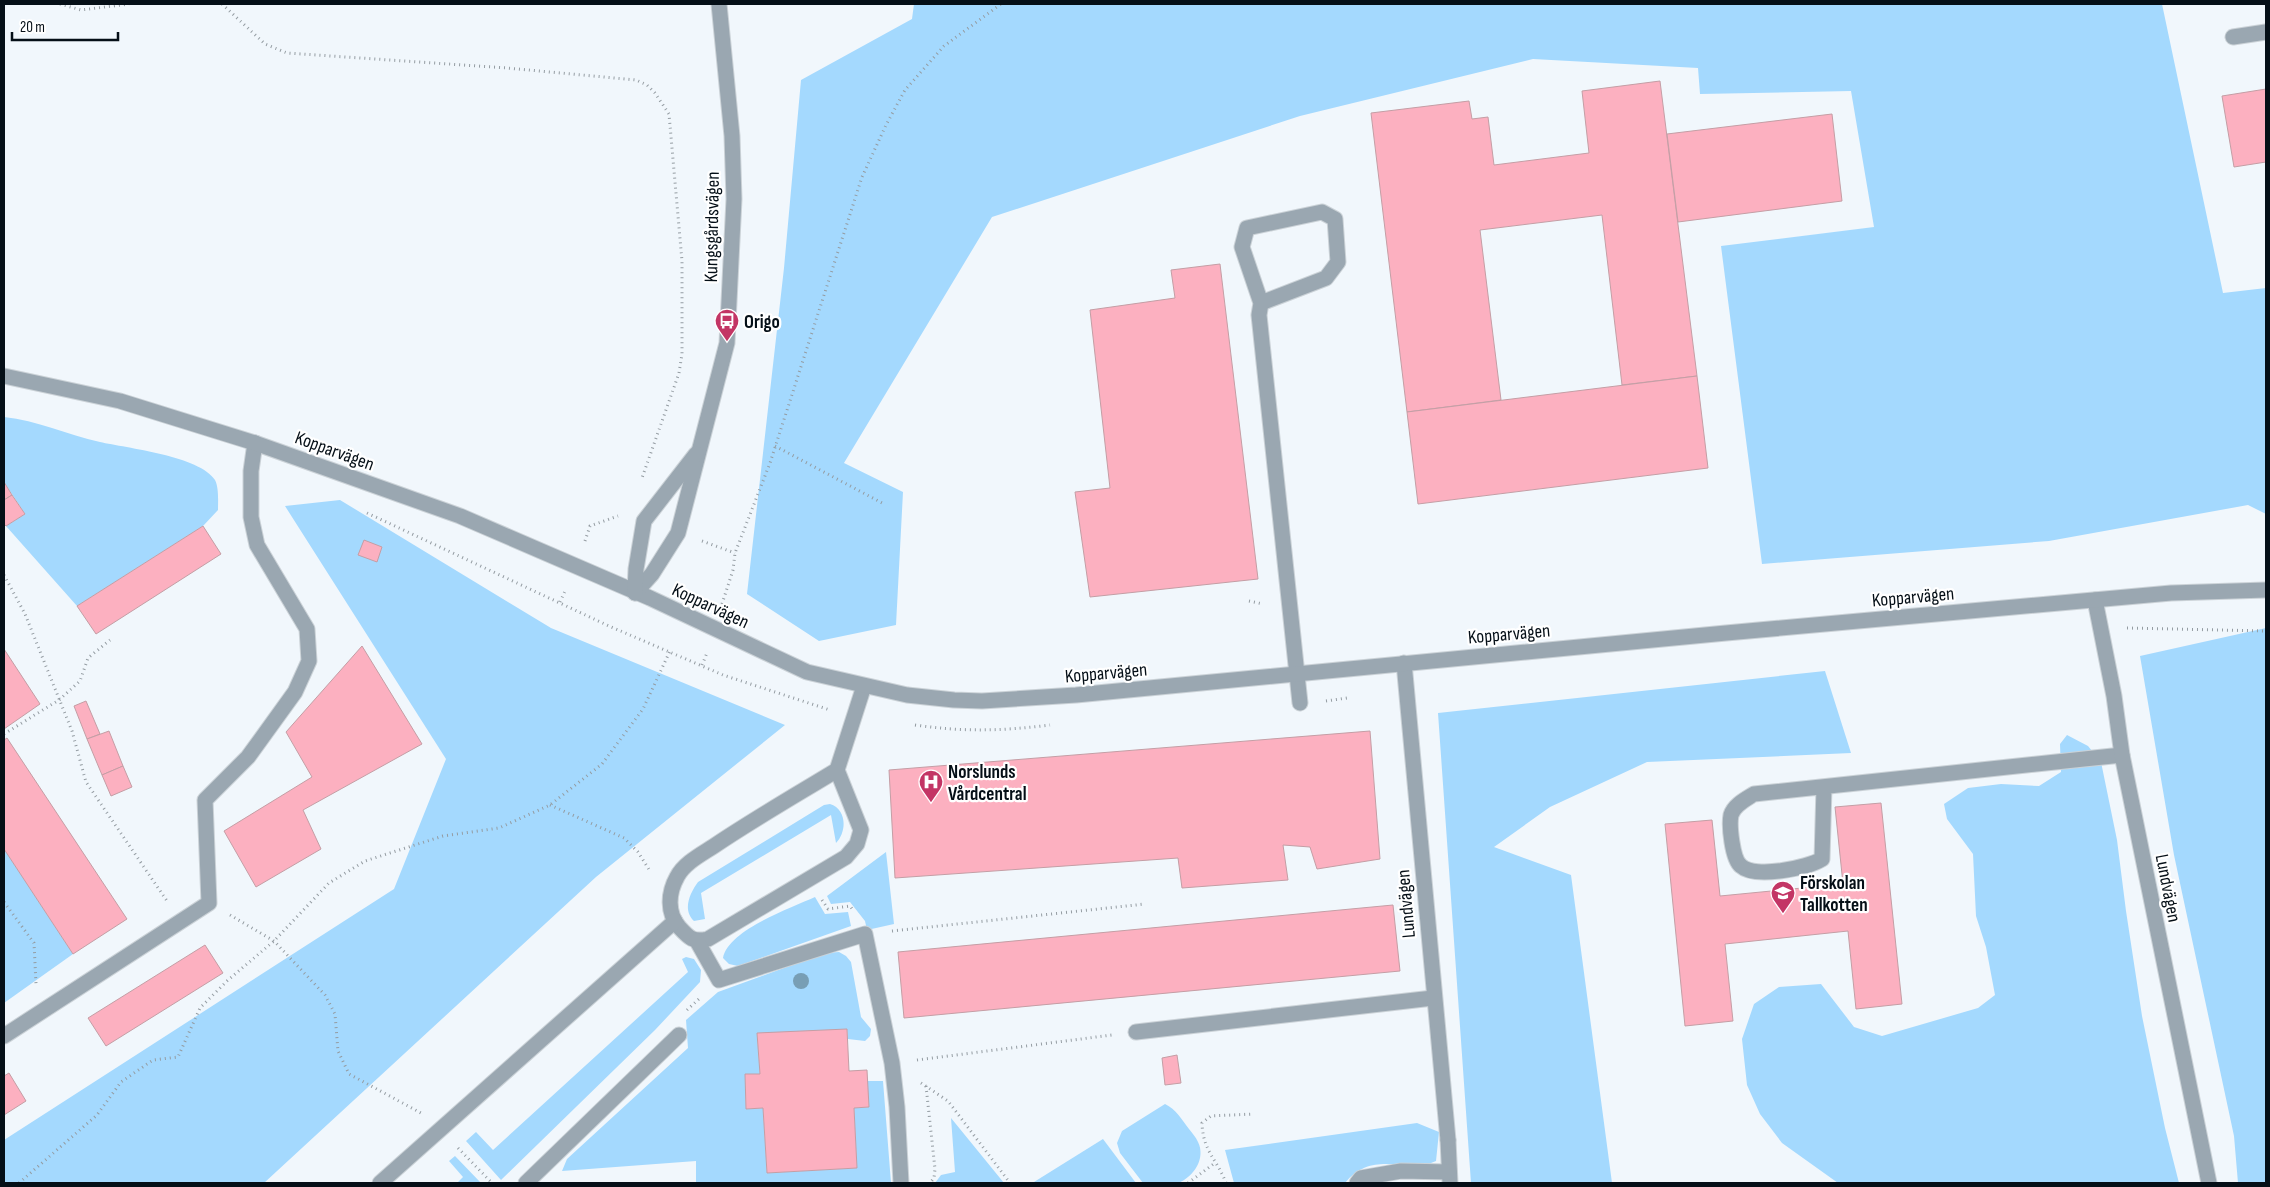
<svg xmlns="http://www.w3.org/2000/svg" width="2270" height="1187" font-family="'Sofia Sans Condensed',sans-serif">
<style>
.green{fill:#a4d9fe}
.building{fill:#fcb0c0;stroke:#c49ea5}
.lines{fill:none;stroke-linecap:round;stroke-linejoin:round}
.service-casing{stroke:#cbd2d7;stroke-width:17}
.minor-casing{stroke:#cbd2d7;stroke-width:17}
.tertiary-casing{stroke:#cbd2d7;stroke-width:17}
.path{stroke:#949ca2;stroke-width:3;stroke-dasharray:1 4;stroke-linecap:butt}
.service{stroke:#9aa7b1;stroke-width:15}
.minor{stroke:#9aa7b1;stroke-width:15}
.tertiary{stroke:#9aa7b1;stroke-width:15}
.tree{fill:#789eb4}
.labels{text-anchor:middle;stroke-width:4.5;stroke-linejoin:round;paint-order:stroke}
.street-label{font-size:19px;fill:#050f17;stroke:#fff}
.poi-label{font-size:19px;font-weight:bold;fill:#050f17;stroke:#fff;text-anchor:start}
</style>
<rect width="100%" height="100%" fill="#f1f7fc"/>
<g class="green">
<polygon points="914,4 2162,4 2223,293 2266,288 2266,514 2248,505 2049,541 1762,564 1721,246 1874,227 1851,91 1700,94 1698,68 1533,59 1300,116 992,217 844,463 903,492 896,625 819,641 747,594 784,268 801,80 912,19"/>
<path d="M 4,417 C 37,420 67,435 100,442 C 126,448 200,456 215,480 C 219,488 218,501 218,510 L 203,526 L 77,606 L 6,526 L 25,514 L 4,482 Z"/>
<polygon points="340,500 551,628 785,725 596,877 264,1183 4,1183 4,1140 394,889 446,759 285,506"/>
<polygon points="2266,628 2266,1183 2238,1183 2234,1136 2174,855 2140,656"/>
<polygon points="1825,671 1851,753 1647,762 1550,807 1494,847 1571,875 1612,1183 1471,1183 1438,713"/>
<polygon points="2067,735 2088,746 2101,762 2117,840 2126,911 2142,1016 2165,1128 2179,1183 1838,1183 1782,1143 1760,1114 1747,1085 1742,1039 1754,1004 1779,987 1821,984 1854,1027 1882,1036 1978,1008 1995,995 1986,947 1976,916 1973,854 1947,819 1944,804 1968,788 2001,784 2039,786 2061,772 2060,744"/>
<path d="M 830,804 C 847,809 847,832 836,843 L 831,815 L 701,893 L 705,919 L 694,921 C 682,910 690,893 698,882 L 824,805 Z"/>
<polygon points="4,849 73,954 4,1003"/>
<polygon points="886,852 894,924 867,930 865,921 850,902 831,904 827,896"/>
<path d="M 815,897 L 825,914 L 848,912 L 851,926 L 738,966 L 729,964 L 723,958 C 728,930 791,908 815,897 Z"/>
<polygon points="839,952 846,956 851,962 861,1017 871,1029 870,1036 865,1041 848,1039 847,1029 757,1034 760,1074 745,1074 746,1109 763,1108 767,1173 857,1168 854,1108 869,1107 867,1081 883,1081 891,1183 696,1183 696,1161 562,1171 567,1159 688,1048 686,1020 718,992 825,953"/>
<polygon points="686,957 694,959 701,970 700,982 655,1030 501,1180 466,1141 476,1132 493,1150 688,972 682,959"/>
<path d="M 1165,1104 C 1176,1109 1182,1120 1189,1129 C 1192,1133 1196,1137 1198,1142 C 1206,1158 1194,1177 1178,1183 C 1169,1186 1153,1183 1143,1183 L 1120,1153 L 1117,1143 L 1122,1131 Z"/>
<polygon points="951,1118 1004,1183 935,1183 941,1175 955,1172"/>
<path d="M 1417,1123 L 1439,1132 L 1436,1161 C 1406,1175 1374,1148 1345,1183 L 1234,1183 L 1225,1150 Z"/>
<polygon points="1103,1139 1136,1183 1034,1182"/>
<polygon points="455,1156 481,1183 457,1183 463,1177 449,1161"/>
</g>
<g class="building">
<polygon points="1660,81 1697,376 1622,385 1602,215 1480,230 1501,400 1407,412 1371,113 1469,101 1472,119 1488,117 1494,165 1589,153 1582,91"/>
<polygon points="2266,89 2266,162 2234,167 2222,96"/>
<polygon points="1832,114 1842,201 1678,222 1667,134"/>
<polygon points="1220,264 1258,579 1090,597 1075,492 1110,488 1090,310 1175,298 1171,270"/>
<polygon points="1697,376 1708,468 1418,504 1407,412"/>
<polygon points="4,482 12,495 4,500"/>
<polygon points="12,495 25,514 6,526 4,524 4,500"/>
<polygon points="203,526 221,554 96,634 77,606"/>
<polygon points="364,540 382,547 377,562 358,555"/>
<polygon points="362,646 422,744 303,810 321,849 256,887 224,831 312,777 286,732"/>
<polygon points="4,649 40,704 4,729"/>
<polygon points="86,701 100,734 87,739 74,706"/>
<polygon points="109,731 123,766 102,775 87,739"/>
<polygon points="1370,731 1380,859 1317,869 1310,847 1283,845 1288,880 1182,888 1178,858 895,878 889,770"/>
<polygon points="7,738 127,919 73,954 4,849 4,740"/>
<polygon points="123,766 132,787 111,796 102,775"/>
<polygon points="1881,803 1902,1004 1856,1009 1848,931 1725,944 1733,1021 1685,1026 1665,824 1712,820 1720,896 1843,884 1835,807"/>
<polygon points="1393,905 1400,971 904,1018 898,952"/>
<polygon points="205,945 223,973 106,1046 88,1018"/>
<polygon points="847,1029 849,1071 867,1070 869,1107 854,1108 857,1168 767,1173 763,1108 746,1109 745,1074 760,1074 757,1033"/>
<polygon points="1177,1055 1181,1083 1165,1085 1162,1058"/>
<polygon points="9,1073 26,1101 4,1115 4,1076"/>
</g>
<g class="lines">
<defs>
<g id="service">
<polyline points="1261,303 1326,278 1338,262 1335,219 1322,212 1247,228 1242,247 1261,303 1259,315 1300,703"/>
<path d="M 837,770 C 796,795 754,819 714,846 C 702,854 684,863 677,877 C 668,893 667,913 679,927 C 690,939 693,942 708,939 L 846,857 L 857,844 L 861,830 L 837,770 L 864,686"/>
<path d="M 1824,787 L 1822,859 C 1807,868 1755,879 1741,866 C 1732,859 1729,825 1731,815 C 1734,805 1746,799 1754,794 L 2122,755"/>
<polyline points="697,941 719,980 865,934 892,1063 897,1107 901,1183"/>
<polyline points="1136,1032 1433,998"/>
<polyline points="4,1036 209,903 205,800 248,757 295,692 309,661 307,629 257,545 251,517 251,471 255,443"/>
<polyline points="1448,1140 1450,1183"/>
<polyline points="380,1183 675,921"/>
<polyline points="526,1183 679,1035"/>
<polyline points="1357,1183 1361,1178 1401,1171 1449,1172"/>
</g>
<g id="minor">
<polyline points="2233,37 2266,32"/>
<polyline points="2095,600 2114,696 2122,755 2209,1183"/>
<polyline points="1404,663 1448,1140"/>
</g>
<g id="tertiary">
<polyline points="4,376 120,401 255,443 460,516 650,598 807,672 907,695 954,700 982,701 1076,695 1726,633 2171,593 2266,590"/>
<polyline points="635,593 652,574 678,533 727,343 734,199 732,136 719,4"/>
<polyline points="635,593 636,569 644,521 696,454"/>
</g>
</defs>
<use href="#service" class="service-casing"/>
<use href="#minor" class="minor-casing"/>
<use href="#tertiary" class="tertiary-casing"/>
<g class="path">
<polyline points="60,4 81,10 129,4"/>
<polyline points="222,4 265,44 287,53 507,68 636,80 647,85 655,93 669,114 682,261 682,354 679,373 642,478"/>
<polyline points="775,446 884,504"/>
<polyline points="367,513 609,626 723,675 830,710"/>
<polyline points="585,541 590,526 618,516"/>
<polyline points="702,541 735,553"/>
<polyline points="4,575 25,614 72,731 86,782 167,901"/>
<polyline points="1249,601 1263,604"/>
<polyline points="560,602 566,589"/>
<polyline points="722,604 733,570 735,553 770,463 862,177 886,125 905,90 944,46 1001,4"/>
<polyline points="2127,628 2266,631"/>
<polyline points="702,665 707,653"/>
<polyline points="1326,701 1347,698"/>
<path d="M 915,725 C 963,732 1002,731 1050,725"/>
<polyline points="4,734 59,700 80,681 88,658 110,640"/>
<polyline points="550,805 624,838 638,852 650,871"/>
<polyline points="822,900 828,909 850,906 853,910"/>
<polyline points="4,902 34,943 36,984"/>
<polyline points="230,915 274,941 325,995 335,1014 338,1051 349,1074 421,1113"/>
<polyline points="892,931 1145,904"/>
<polyline points="687,1010 700,998"/>
<polyline points="917,1060 1112,1035"/>
<polyline points="921,1083 948,1101 1010,1183"/>
<polyline points="926,1086 935,1169 934,1178 930,1183"/>
<polyline points="458,1148 492,1183"/>
<polyline points="19,1183 97,1115 121,1082 153,1060 178,1057 200,1008 227,981 274,941 329,883 365,861 443,836 499,828 550,805 602,764 643,709 670,651"/>
<polyline points="1188,1183 1215,1163"/>
<path d="M 1226,1183 C 1217,1159 1203,1152 1202,1123 L 1211,1116 L 1253,1114"/>
</g>
<use href="#service" class="service"/>
<use href="#minor" class="minor"/>
<use href="#tertiary" class="tertiary"/>
</g>
<circle class="tree" cx="801" cy="981" r="8"/>
<defs>
<symbol id="bus-pin" viewBox="-11 -11 22 30"><path d="M0 17L-7.5 6A9.5 9.5 0 1 1 7.5 6Z" fill="#c33565" stroke="#fff"/><path d="M-5-6H5V4H4V6H2V4H-2V6H-4V4H-5ZM-3.5-4V0h7V-4ZM-3.5 1.2v1.5H-2V1.2ZM2 1.2v1.5H3.5V1.2Z" fill="#fff"/></symbol>
<symbol id="hospital-pin" viewBox="-11 -11 22 30"><path d="M0 17L-7.5 6A9.5 9.5 0 1 1 7.5 6Z" fill="#c33565" stroke="#fff"/><path d="M-5-5h3v3.5h4V-5h3V5h-3V1.5h-4V5h-3Z" fill="#fff"/></symbol>
<symbol id="school-pin" viewBox="-11 -11 22 30"><path d="M0 17L-7.5 6A9.5 9.5 0 1 1 7.5 6Z" fill="#c33565" stroke="#fff"/><path d="M0-5L7-2L0 1L-7-2ZM-4 1L0 2.5L4 1V4Q0 6-4 4Z" fill="#fff"/></symbol>
</defs>
<g fill-rule="evenodd">
<use href="#bus-pin" x="713" y="307" width="28" height="38"/>
<use href="#hospital-pin" x="917" y="768" width="28" height="38"/>
<use href="#school-pin" x="1769" y="879" width="28" height="38"/>
</g>
<g class="labels">
<g class="street-label">
<text transform="translate(711 227) rotate(-89)" y="7">Kungsgårdsvägen</text>
<text transform="translate(335 450) rotate(20)" y="7">Kopparvägen</text>
<text transform="translate(1913 596) rotate(-5)" y="7">Kopparvägen</text>
<text transform="translate(711 605) rotate(25)" y="7">Kopparvägen</text>
<text transform="translate(1509 633) rotate(-5)" y="7">Kopparvägen</text>
<text transform="translate(1106 672) rotate(-5)" y="7">Kopparvägen</text>
<text transform="translate(2169 888) rotate(79)" y="7">Lundvägen</text>
<text transform="translate(1405 904) rotate(-95)" y="7">Lundvägen</text>
</g>
<g class="poi-label">
<text x="744" y="328">Origo</text>
<text x="948" y="778">Norslunds<tspan x="948" dy="22">Vårdcentral</tspan></text>
<text x="1800" y="889">Förskolan<tspan x="1800" dy="22">Tallkotten</tspan></text>
</g>
</g>
<rect width="2270" height="1187" fill="none" stroke="#050f17" stroke-width="10"/>
<path d="M12 32v8h106v-8" fill="none" stroke="#050f17" stroke-width="2.5"/>
<text x="20" y="32" font-size="15" fill="#050f17" stroke="#ffffff" stroke-width="4" paint-order="stroke">20 m</text>
</svg>
